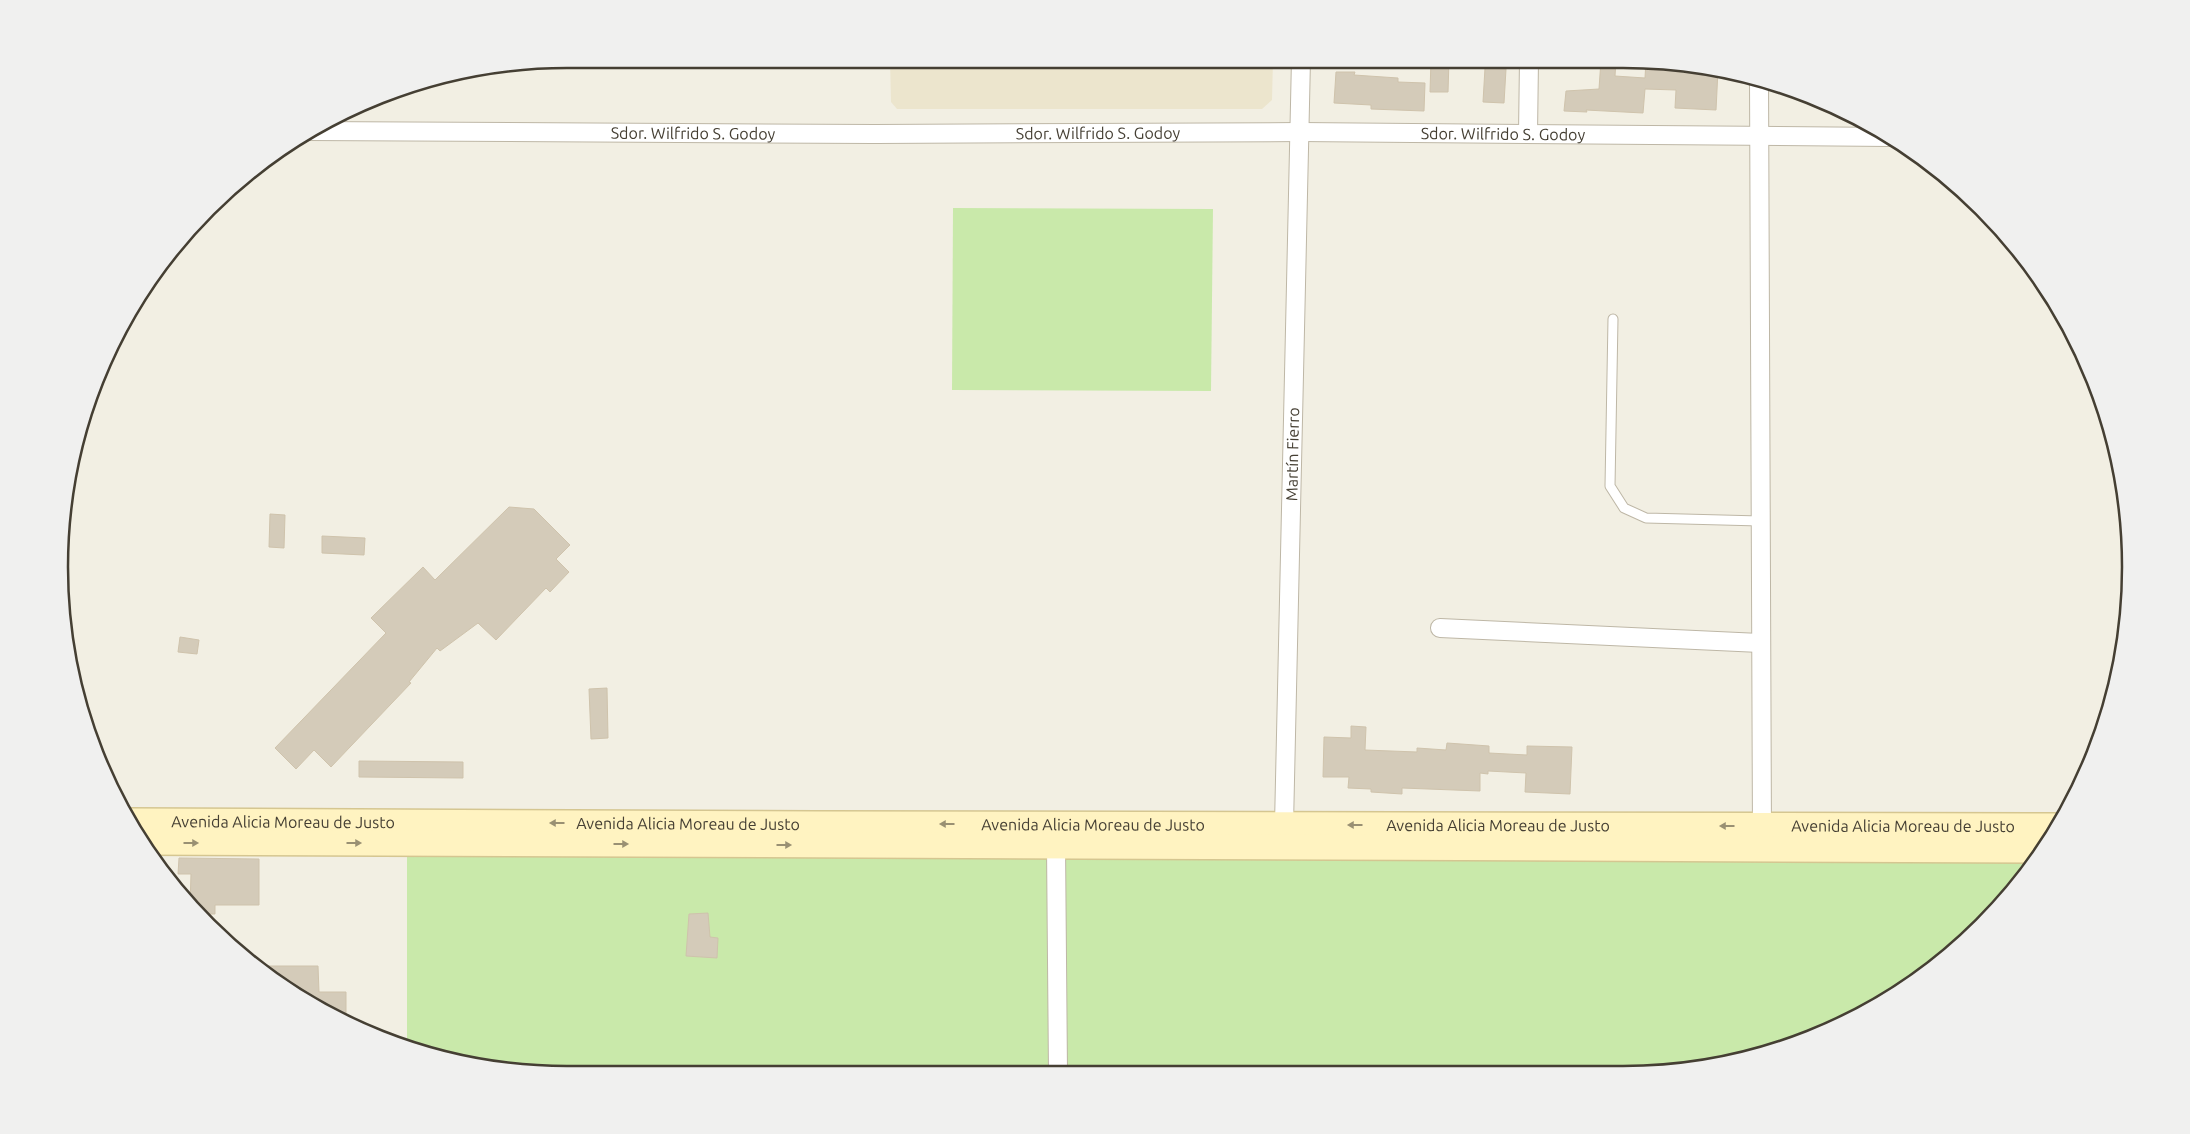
<svg xmlns="http://www.w3.org/2000/svg" width="2190" height="1134" font-family="Ubuntu,sans-serif">
<style>
.education{fill:#ece5cd}
.green{fill:#c9e9aa}
.building{fill:#d4cbb9;stroke:#cfc3ac}
.lines{fill:none;stroke-linecap:round;stroke-linejoin:round}
.service-casing{stroke:#beb7a6;stroke-width:11}
.minor-casing{stroke:#beb7a6;stroke-width:20}
.secondary-casing{stroke:#d5c691;stroke-width:28}
.service{stroke:#fff;stroke-width:9}
.minor{stroke:#fff;stroke-width:18}
.secondary{stroke:#fff3c1;stroke-width:25}
.oneway{fill:#999073}
.labels{text-anchor:middle;stroke-width:5;stroke-linejoin:round;paint-order:stroke}
.street-label{font-size:16px;fill:#453f33;stroke:#fff}
.rim{fill:none;stroke:#453f33;stroke-width:2.5}
</style>
<rect width="100%" height="100%" fill="#f2efe3"/>
<polygon class="education" points="890,59 1273,59 1272,100 1262,109 897,109 891,102"/>
<g class="green">
<polygon points="953,208 1213,209 1211,391 952,390"/>
<polygon points="407,846 2041,849 2005,902 1932,970 1817,1037 1690,1071 534,1074 436,1058 407,1047"/>
</g>
<g class="building">
<polygon points="1431,60 1449,60 1448,92 1430,92"/>
<polygon points="1601,60 1616,60 1615,76 1645,78 1646,60 1718,70 1716,110 1675,108 1676,90 1645,89 1643,113 1586,110 1587,112 1564,111 1566,91 1599,89"/>
<polygon points="1485,68 1506,69 1504,103 1483,102"/>
<polygon points="1336,72 1355,72 1354,75 1398,78 1398,82 1425,83 1424,111 1371,109 1371,105 1334,103"/>
<polygon points="509,507 534,509 570,545 556,559 569,572 550,592 546,588 496,640 478,623 440,651 437,648 409,682 411,683 331,767 314,750 296,769 275,748 386,633 371,618 423,567 435,580"/>
<polygon points="270,514 285,515 284,548 269,547"/>
<polygon points="322,536 365,538 364,555 322,553"/>
<polygon points="180,637 199,640 197,654 178,652"/>
<polygon points="607,688 608,738 591,739 589,689"/>
<polygon points="1351,726 1366,727 1365,750 1417,752 1417,748 1446,750 1447,743 1489,746 1489,753 1527,755 1527,746 1572,747 1570,794 1525,792 1526,773 1488,771 1488,774 1480,773 1480,791 1402,788 1402,794 1371,792 1371,789 1348,788 1349,777 1323,777 1324,737 1351,738"/>
<polygon points="359,761 463,762 463,778 359,777"/>
<polygon points="179,858 259,859 259,905 215,905 215,914 197,914 190,906 191,874 178,874"/>
<polygon points="708,913 710,937 718,938 717,958 686,956 689,914"/>
<polygon points="256,966 318,966 319,992 346,992 346,1024 284,989"/>
</g>
<g class="lines">
<defs>
<polyline id="service" points="1613,319 1610,486 1624,508 1646,518 1760,521"/>
<g id="minor">
<polyline points="1759,78 1762,837"/>
<path id="s1" d="M 307,131 L 875,134 L 1300,132 L 1890,137"/>
<polyline points="1528,134 1529,60"/>
<polyline points="1440,628 1760,643"/>
<path id="s2" d="M 1285,836 L 1284,825 L 1301,59"/>
<polyline points="1056,846 1058,1073"/>
</g>
<g id="secondary">
<path id="s3" d="M 129,821 L 816,824 L 2056,826"/>
<polyline points="143,842 2040,850"/>
</g>
</defs>
<use href="#service" class="service-casing"/>
<use href="#minor" class="minor-casing"/>
<use href="#secondary" class="secondary-casing"/>
<use href="#service" class="service"/>
<use href="#minor" class="minor"/>
<use href="#secondary" class="secondary"/>
</g>
<defs><path id="oneway-solid" d="M-6-.8H1V-3.2L6.5 0L1 3.2V.8H-6Z" transform="scale(1.25)"/></defs>
<g class="oneway">
<use href="#oneway-solid" transform="translate(557 823) rotate(-180)"/>
<use href="#oneway-solid" transform="translate(947 824) rotate(-180)"/>
<use href="#oneway-solid" transform="translate(1355 825) rotate(-180)"/>
<use href="#oneway-solid" transform="translate(1727 826) rotate(-180)"/>
<use href="#oneway-solid" transform="translate(191 843)"/>
<use href="#oneway-solid" transform="translate(354 843)"/>
<use href="#oneway-solid" transform="translate(621 844)"/>
<use href="#oneway-solid" transform="translate(784 845)"/>
</g>
<g class="labels">
<g class="street-label">
<text dy="6" stroke="none"><textPath href="#s1" startOffset="386">Sdor. Wilfrido S. Godoy</textPath></text>
<text dy="6" stroke="none"><textPath href="#s1" startOffset="791">Sdor. Wilfrido S. Godoy</textPath></text>
<text dy="6" stroke="none"><textPath href="#s1" startOffset="1196">Sdor. Wilfrido S. Godoy</textPath></text>
<text dy="6" stroke="none"><textPath href="#s2" startOffset="382">Martín Fierro</textPath></text>
<text dy="6" stroke="none"><textPath href="#s3" startOffset="154">Avenida Alicia Moreau de Justo</textPath></text>
<text dy="6" stroke="none"><textPath href="#s3" startOffset="559">Avenida Alicia Moreau de Justo</textPath></text>
<text dy="6" stroke="none"><textPath href="#s3" startOffset="964">Avenida Alicia Moreau de Justo</textPath></text>
<text dy="6" stroke="none"><textPath href="#s3" startOffset="1369">Avenida Alicia Moreau de Justo</textPath></text>
<text dy="6" stroke="none"><textPath href="#s3" startOffset="1774">Avenida Alicia Moreau de Justo</textPath></text>
</g>
</g>
<path d="M0 0H2190V1134H0ZM567 68H1623A499 499 0 0 1 2122 567V567A499 499 0 0 1 1623 1066H567A499 499 0 0 1 68 567V567A499 499 0 0 1 567 68Z" fill="#f0f0ef" fill-rule="evenodd"/>
<path class="rim" d="M567 68H1623A499 499 0 0 1 2122 567V567A499 499 0 0 1 1623 1066H567A499 499 0 0 1 68 567V567A499 499 0 0 1 567 68Z"/>
</svg>
